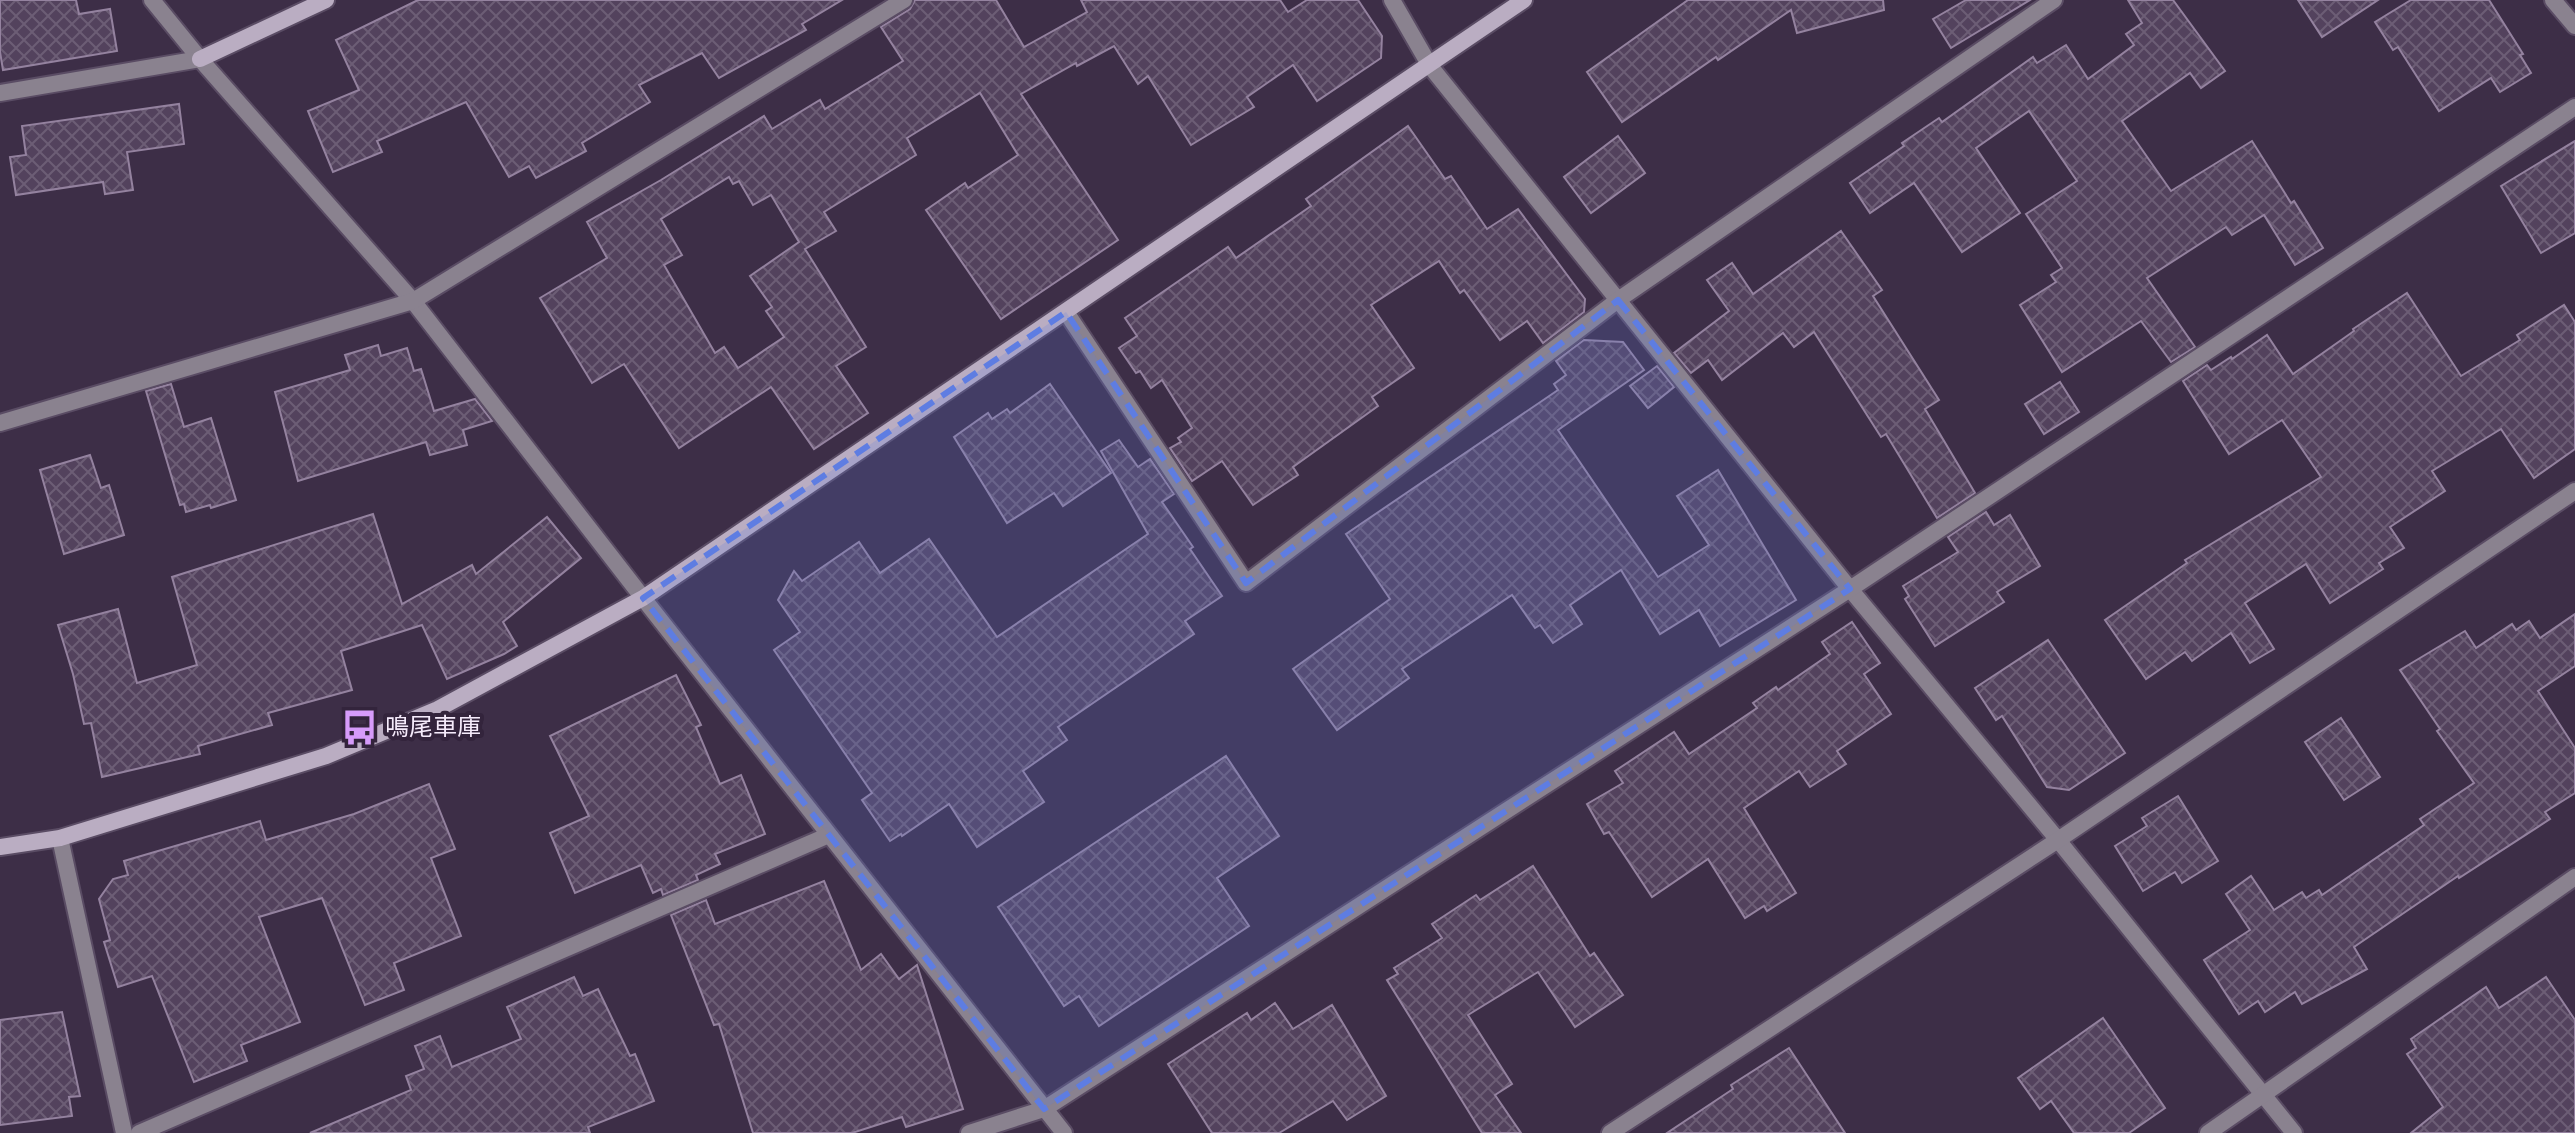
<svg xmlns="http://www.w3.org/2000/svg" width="2575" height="1133" font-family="'IBM Plex Sans','Noto Sans JP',sans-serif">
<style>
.building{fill:url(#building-cross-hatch);stroke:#94829f;stroke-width:2;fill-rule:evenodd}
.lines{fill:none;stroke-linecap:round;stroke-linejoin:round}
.street-casing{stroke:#5a4c64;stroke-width:20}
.secondary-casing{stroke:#5a4c64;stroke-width:20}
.street{stroke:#8a828f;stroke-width:16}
.secondary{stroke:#baadc2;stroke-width:16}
.marked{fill:#5e7de2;fill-opacity:0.2;stroke:#5e7de2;stroke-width:6;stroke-dasharray:16 10;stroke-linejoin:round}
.labels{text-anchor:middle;stroke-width:8;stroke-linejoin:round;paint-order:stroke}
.poi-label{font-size:24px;fill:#f5ebfb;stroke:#33243c;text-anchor:start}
</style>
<defs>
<pattern id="building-cross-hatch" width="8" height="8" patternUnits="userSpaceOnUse" patternTransform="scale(2)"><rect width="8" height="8" fill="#53425d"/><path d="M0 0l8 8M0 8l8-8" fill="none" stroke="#6c5d75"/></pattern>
</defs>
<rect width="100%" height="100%" fill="#3d2e47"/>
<g class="building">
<polygon points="0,0 76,0 79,14 110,9 117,51 3,70 0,52"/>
<polygon points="418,0 842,0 802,24 806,30 719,78 702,53 639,85 650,102 582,143 586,151 536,178 529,166 509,177 466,102 377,141 382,152 333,172 308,111 359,90 336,40"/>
<path d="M 915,0 L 996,0 L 1024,47 L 1087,12 L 1081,0 L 1280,0 L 1288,12 L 1307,0 L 1358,0 L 1382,36 L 1381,58 L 1317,101 L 1293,65 L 1247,97 L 1254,107 L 1191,145 L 1148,76 L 1138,84 L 1114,46 L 1077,66 L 1076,63 L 1021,94 L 1118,240 L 1001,319 L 926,210 L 965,183 L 968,188 L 1018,155 L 980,93 L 907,138 L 916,155 L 824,212 L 836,231 L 805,249 L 866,347 L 836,366 L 868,413 L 814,449 L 771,387 L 679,448 L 624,364 L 592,383 L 540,298 L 607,258 L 587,222 L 661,180 L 764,116 L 772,129 L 820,100 L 825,109 L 903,61 L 881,27 L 910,9 ZM 729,177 L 733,184 L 739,181 L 753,205 L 771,195 L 799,242 L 750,276 L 772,307 L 766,311 L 784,337 L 738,368 L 724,347 L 715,353 L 664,265 L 682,255 L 661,219 Z"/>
<polygon points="1688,0 1883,0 1884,10 1797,33 1791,10 1718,60 1716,57 1622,122 1587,72"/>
<polygon points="1966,0 2030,0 1951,48 1933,19"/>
<polygon points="2128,0 2173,0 2225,71 2201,88 2190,73 2122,121 2171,191 2252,141 2291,203 2294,201 2323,248 2295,265 2264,215 2232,235 2226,227 2147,278 2195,347 2171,362 2141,321 2062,372 2020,305 2056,282 2051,275 2062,268 2026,214 2077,181 2029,111 1976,148 2020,213 1962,252 1914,183 1870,213 1850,183 1904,146 1902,143 1939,118 1942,122 2033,57 2037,63 2066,45 2088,79 2134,45 2126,34 2142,23"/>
<polygon points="2298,0 2378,0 2322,37"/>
<polygon points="2411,0 2489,0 2523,54 2520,55 2531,73 2500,92 2491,78 2439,111 2398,47 2393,50 2375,22"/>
<polygon points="179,104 184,144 127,152 133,190 105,194 103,182 16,195 10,157 26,155 22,126"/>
<polygon points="1408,126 1445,179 1451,176 1487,229 1518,209 1585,299 1584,312 1543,343 1527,321 1500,340 1464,290 1460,293 1439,261 1371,305 1414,368 1372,397 1378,406 1293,467 1298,475 1253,505 1222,461 1192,481 1170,448 1181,442 1178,438 1192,428 1162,380 1151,388 1140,371 1136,373 1119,348 1137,336 1125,318 1228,247 1236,258 1311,206 1306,199"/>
<polygon points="1618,136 1645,173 1591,213 1564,177"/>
<polygon points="2575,141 2575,233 2541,253 2501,186"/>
<polygon points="1841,231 1882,290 1873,296 1939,400 1925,409 1975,493 1937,518 1886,434 1881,437 1814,332 1794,347 1783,333 1722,380 1708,360 1691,373 1674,353 1729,311 1707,280 1732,263 1753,294"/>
<polygon points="2407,293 2461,376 2520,340 2517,335 2564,305 2575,322 2575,449 2534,478 2501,429 2432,471 2445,491 2390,527 2404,548 2379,563 2383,569 2330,603 2306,564 2245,603 2274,649 2250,663 2231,633 2192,661 2185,652 2146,679 2105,620 2187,563 2185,560 2321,477 2282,420 2229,454 2183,381 2207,365 2211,370 2231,357 2232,359 2267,335 2293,374 2354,331 2353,329"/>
<polygon points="1584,340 1623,342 1644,370 1558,430 1658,577 1709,545 1677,496 1718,470 1796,600 1720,646 1699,610 1660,634 1621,570 1570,605 1582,624 1553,643 1540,625 1535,628 1512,595 1402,669 1409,678 1337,730 1293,669 1390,599 1346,534 1558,390 1554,384 1566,375 1556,361"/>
<polygon points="378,345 381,356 407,348 414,371 421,369 434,411 475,399 492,421 463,430 467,445 430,455 426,442 298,481 275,392 350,370 345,355"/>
<polygon points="1657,366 1674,387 1648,408 1630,386"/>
<polygon points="2060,382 2079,412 2044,434 2025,404"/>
<polygon points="171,384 184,427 211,418 236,500 211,508 210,505 186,512 184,504 180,505 146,391"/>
<polygon points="1050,384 1111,473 1063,506 1054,493 1007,523 954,437 988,413 992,419 1007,409 1010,413"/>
<polygon points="1119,440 1138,467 1150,459 1174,494 1162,502 1193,547 1190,549 1222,596 1185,621 1194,634 1058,727 1067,740 1023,771 1044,802 977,847 949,804 902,836 901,834 890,841 862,800 872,793 774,650 800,632 778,600 794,571 802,581 859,542 880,573 929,539 997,637 1148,534 1101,451"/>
<polygon points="90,455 101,488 109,485 124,535 64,554 40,470"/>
<polygon points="1986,512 1994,525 2010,515 2040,566 1997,592 2004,602 1935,646 1905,599 1909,596 1903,586 1958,552 1948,537"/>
<polygon points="373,514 402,604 472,565 476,574 547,517 581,558 503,622 517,646 504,654 447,679 422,625 341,651 352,690 268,713 272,725 198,746 200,754 102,777 91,723 84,724 73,674 58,625 118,609 137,683 197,665 172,577"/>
<polygon points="2575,614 2575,666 2538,691 2575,748 2575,793 2545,812 2550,819 2459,878 2458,876 2354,947 2367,969 2302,1004 2295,992 2265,1012 2258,1001 2239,1014 2204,960 2250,930 2226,894 2251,876 2274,910 2302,892 2306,898 2319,890 2322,895 2424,825 2420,819 2474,783 2437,731 2440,729 2400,670 2465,631 2476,648 2512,624 2516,630 2529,621 2540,638"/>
<polygon points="1852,622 1880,663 1864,674 1891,714 1837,751 1846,764 1810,787 1799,771 1744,808 1796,893 1767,911 1764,906 1745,918 1708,859 1652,897 1609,832 1604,834 1587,804 1623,783 1615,771 1674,732 1689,754 1757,708 1753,703 1776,687 1778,690 1830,654 1822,642"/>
<polygon points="2048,640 2125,753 2069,790 2047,787 2002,716 1996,720 1975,688"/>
<polygon points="676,675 701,725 696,727 720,784 741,775 765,834 715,854 720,864 696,875 698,880 663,895 661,889 653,893 641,865 575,893 550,833 589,816 550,736"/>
<polygon points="2341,718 2380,777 2344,800 2305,742"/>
<polygon points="1226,756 1279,836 1217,878 1249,926 1099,1026 1079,996 1064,1006 998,907"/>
<polygon points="429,784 455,849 431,858 461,936 394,963 404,990 365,1005 322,898 259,917 300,1022 241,1045 247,1061 194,1082 152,976 118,987 104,942 110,940 99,899 113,879 128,875 124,861 260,821 266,840 354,814"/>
<polygon points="2178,796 2218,861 2182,883 2175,872 2143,891 2115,846 2147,826 2142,818"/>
<polygon points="1533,866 1590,956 1594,953 1623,995 1575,1027 1538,972 1468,1015 1512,1084 1495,1095 1521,1133 1482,1133 1387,980 1398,974 1394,968 1442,938 1432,924 1476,895 1480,900"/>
<polygon points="824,881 861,970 881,954 899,979 917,965 963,1109 906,1127 902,1117 852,1133 753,1133 719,1024 714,1025 671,915 706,900 715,924"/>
<polygon points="574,977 583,996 598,989 630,1056 635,1054 654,1101 588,1127 590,1133 310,1133 411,1090 406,1076 424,1069 415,1046 440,1036 452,1067 521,1039 507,1007"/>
<polygon points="2546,977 2575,1020 2575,1133 2411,1133 2443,1107 2407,1054 2416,1048 2411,1039 2486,987 2499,1008"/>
<polygon points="1275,1003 1293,1029 1332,1005 1386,1096 1347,1120 1333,1101 1279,1133 1212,1133 1168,1064 1247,1013 1251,1020"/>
<polygon points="62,1012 80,1096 69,1097 72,1116 0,1125 0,1020"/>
<polygon points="2103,1018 2165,1108 2129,1133 2074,1133 2051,1101 2040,1109 2018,1078"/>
<polygon points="1789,1048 1845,1133 1667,1133 1733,1089 1731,1085"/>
</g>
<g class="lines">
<defs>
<g id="street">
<polyline points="152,0 200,59 413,301 643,598 1064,1133"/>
<polyline points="1392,0 1430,66 1850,589 2058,840 2294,1133"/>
<polyline points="2553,0 2575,26"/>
<polyline points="0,93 200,59"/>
<polyline points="1066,312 1246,583 1618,300 2054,0"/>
<polyline points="0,423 413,301 904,0"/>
<polyline points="60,838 124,1133"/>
<polyline points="139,1133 829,835"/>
<polyline points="969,1133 1044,1109 1850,589 2575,107"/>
<polyline points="1610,1133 2058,840 2575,491"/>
<polyline points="2208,1133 2575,877"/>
</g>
<g id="secondary">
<polyline points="200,59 326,0"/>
<polyline points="0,847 60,838 326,756 436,710 643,598 1524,0"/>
</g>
</defs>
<use href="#street" class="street-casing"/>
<use href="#secondary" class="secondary-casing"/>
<use href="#street" class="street"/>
<use href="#secondary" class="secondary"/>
</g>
<path class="marked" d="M 1618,300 L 1850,589 L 1044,1109 L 643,598 L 1066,312 L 1246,583 Z"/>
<defs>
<symbol id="bus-bare" viewBox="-9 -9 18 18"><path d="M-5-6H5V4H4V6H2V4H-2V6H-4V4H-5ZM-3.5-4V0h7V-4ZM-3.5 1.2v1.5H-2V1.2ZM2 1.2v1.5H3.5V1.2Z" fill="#d69bfa" stroke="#33243c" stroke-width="2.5" paint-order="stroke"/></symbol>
</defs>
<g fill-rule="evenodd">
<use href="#bus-bare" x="334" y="702" width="51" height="51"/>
</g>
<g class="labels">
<g class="poi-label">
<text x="385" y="735">鳴尾車庫</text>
</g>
</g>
</svg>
